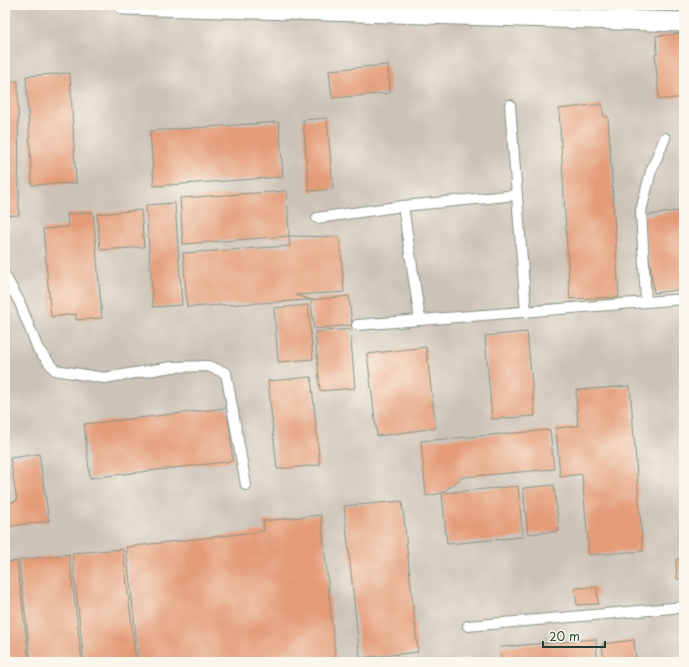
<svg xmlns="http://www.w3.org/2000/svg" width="689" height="667" font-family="'Playpen Sans',sans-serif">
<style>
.industrial{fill:#ccc2b8}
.building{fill:#e49c78}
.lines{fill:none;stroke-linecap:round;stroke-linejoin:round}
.service-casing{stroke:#899282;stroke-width:12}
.minor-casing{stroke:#899282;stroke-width:21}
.service{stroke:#fff;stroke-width:10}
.minor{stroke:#fff;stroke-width:19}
</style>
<rect width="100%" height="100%" fill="#fbf7ec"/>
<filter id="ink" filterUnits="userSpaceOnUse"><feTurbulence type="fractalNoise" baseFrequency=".025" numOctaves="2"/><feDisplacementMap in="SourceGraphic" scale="8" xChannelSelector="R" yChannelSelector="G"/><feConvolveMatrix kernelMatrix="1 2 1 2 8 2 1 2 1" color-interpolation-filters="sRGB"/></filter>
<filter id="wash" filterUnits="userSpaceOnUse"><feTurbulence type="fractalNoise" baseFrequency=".012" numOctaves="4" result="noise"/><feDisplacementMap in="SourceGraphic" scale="16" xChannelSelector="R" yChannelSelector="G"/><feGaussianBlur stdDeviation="0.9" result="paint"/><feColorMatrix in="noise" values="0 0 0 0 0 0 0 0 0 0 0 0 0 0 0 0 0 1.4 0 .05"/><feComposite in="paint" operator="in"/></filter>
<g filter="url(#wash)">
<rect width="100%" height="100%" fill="#f3e8d0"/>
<polygon class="industrial" points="5,5 684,5 684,662 475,662 470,659 446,662 5,662"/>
<g id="blocks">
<g class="building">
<polygon points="684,33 684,97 659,100 655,54 657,54 656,36"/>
<polygon points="388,65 390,93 332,98 329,70"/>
<polygon points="70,73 76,183 32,185 26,76"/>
<polygon points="18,81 19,215 5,216 5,82"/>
<polygon points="602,104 604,117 608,117 619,297 570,299 559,109"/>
<polygon points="327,118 333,189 309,191 303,120"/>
<polygon points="279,122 283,177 154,186 150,131"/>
<polygon points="287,191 289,236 183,244 180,198"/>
<polygon points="175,203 182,305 153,307 146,205"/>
<polygon points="141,210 144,247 100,250 97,214"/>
<polygon points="684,210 684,289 654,293 643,216"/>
<polygon points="93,212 102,318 76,320 76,314 51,317 43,229 68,227 67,214"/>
<polygon points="289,236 340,237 344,292 296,295 311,300 187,307 183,253 290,246"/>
<polygon points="349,296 352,325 314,329 311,300"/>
<polygon points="308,305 313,359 278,362 274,308"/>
<polygon points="350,329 355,388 320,391 315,332"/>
<polygon points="527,332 535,416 492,419 485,336"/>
<polygon points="426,347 436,428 377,436 367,354"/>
<polygon points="311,377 320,465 277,469 268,381"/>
<polygon points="630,386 643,551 589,555 582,474 560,477 556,428 578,426 576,390"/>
<polygon points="5,406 9,430 5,431"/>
<polygon points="227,408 233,461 90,478 84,424"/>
<polygon points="550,430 554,469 463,477 442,493 518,486 523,537 447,544 442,493 426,496 421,441"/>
<polygon points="39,454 49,521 5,527 5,503 17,501 10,458"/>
<polygon points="554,485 559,531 528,534 523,488"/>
<polygon points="402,501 418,652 360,658 344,506"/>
<polygon points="321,515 336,662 139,662 126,547 264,531 263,521"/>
<polygon points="123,549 136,662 84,662 72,553"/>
<polygon points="69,554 82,662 31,662 19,560"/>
<polygon points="676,559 684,559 684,579 677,579"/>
<polygon points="17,561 29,662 5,662 5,562"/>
<polygon points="597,587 598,604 577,605 575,588"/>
<polygon points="596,639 597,662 502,662 500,647"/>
<polygon points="634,640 636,660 604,662 602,644"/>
</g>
</g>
</g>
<g filter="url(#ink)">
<use href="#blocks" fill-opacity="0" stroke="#899282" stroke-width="1"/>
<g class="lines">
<defs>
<g id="service">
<polyline points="510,105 526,312"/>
<polyline points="403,206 420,320"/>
<polyline points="317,218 403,206 517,195"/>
<polyline points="5,276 19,301 38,349 55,370 104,378 172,367 208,366 226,373 246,485"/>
<polyline points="646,302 641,211 651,171 665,138"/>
<polyline points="357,325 684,299"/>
<polyline points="468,626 684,607"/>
</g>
<polyline id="minor" points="124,5 684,22"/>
</defs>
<use href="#service" class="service-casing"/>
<use href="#minor" class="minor-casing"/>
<use href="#service" class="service"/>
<use href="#minor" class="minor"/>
</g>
</g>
<rect width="689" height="667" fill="none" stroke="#fbf7ec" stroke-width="20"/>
<path d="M543 641v6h62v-6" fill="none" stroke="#1f3d34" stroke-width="2"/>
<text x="549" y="641" font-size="12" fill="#1f3d34" stroke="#fbf7ec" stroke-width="3" paint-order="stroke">20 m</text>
</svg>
